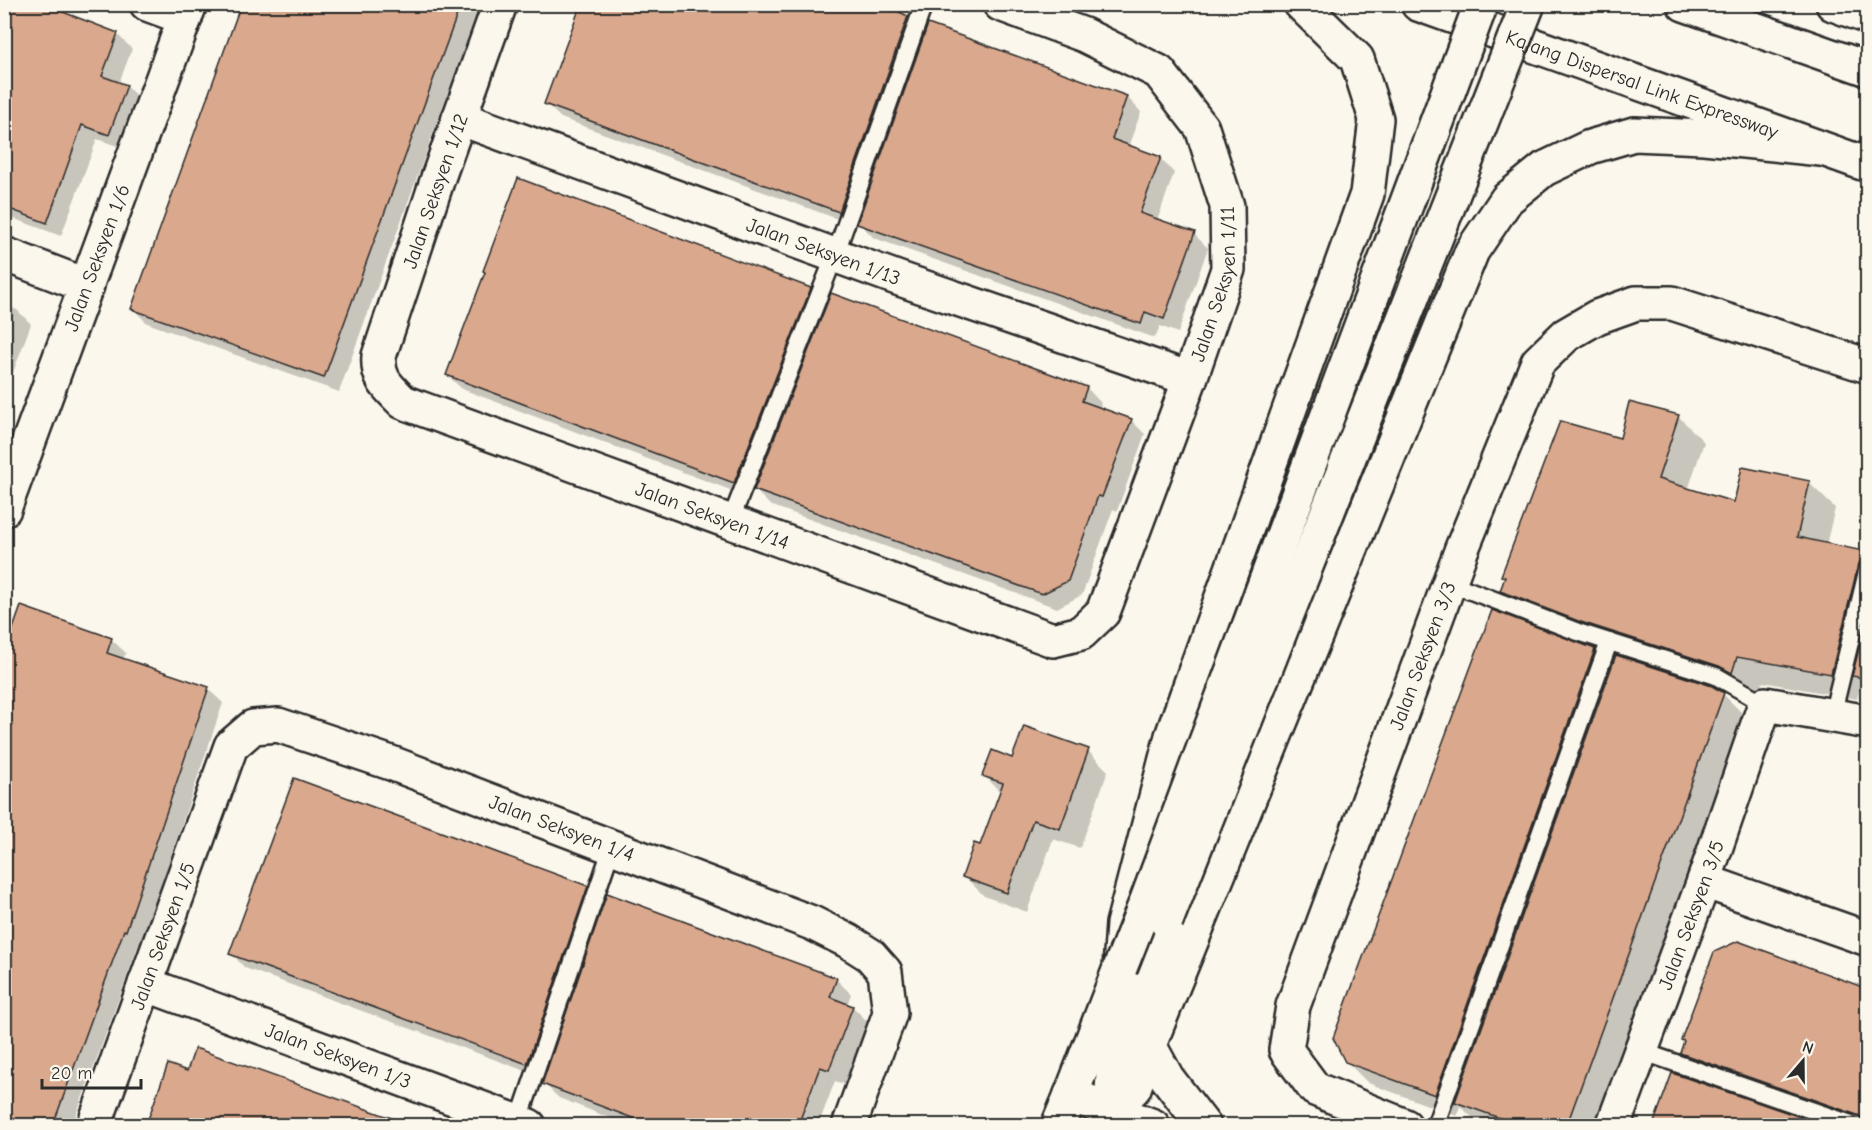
<svg xmlns="http://www.w3.org/2000/svg" width="1872" height="1130" font-family="'Comic Neue',sans-serif">
<style>
.shadow{fill:#0003}
.building{fill:#daa88d;stroke:#2b2b2b;stroke-width:1.5}
.lines{fill:none;stroke-linecap:round;stroke-linejoin:round}
.lane-casing{stroke:#2b2b2b;stroke-width:21}
.street-casing{stroke:#2b2b2b;stroke-width:38}
.secondary-casing{stroke:#2b2b2b;stroke-width:38}
.highway-casing{stroke:#2b2b2b;stroke-width:38}
.lane{stroke:#fbf7ec;stroke-width:16}
.street{stroke:#fbf7ec;stroke-width:33}
.secondary{stroke:#fbf7ec;stroke-width:33}
.highway{stroke:#fbf7ec;stroke-width:33}
.highway-bridge-casing{stroke:#2b2b2b;stroke-width:38;stroke-linecap:butt}
.highway-bridge{stroke:#fbf7ec;stroke-width:33}
.labels{text-anchor:middle;stroke-width:4.5;stroke-linejoin:round;paint-order:stroke}
.street-label{font-size:20px;fill:#2b2b2b;stroke:#fbf7ec}
</style>
<rect width="100%" height="100%" fill="#fbf7ec"/>
<filter id="ink" filterUnits="userSpaceOnUse"><feTurbulence type="fractalNoise" baseFrequency=".0167" numOctaves="2"/><feDisplacementMap in="SourceGraphic" scale="12" xChannelSelector="R" yChannelSelector="G"/><feConvolveMatrix kernelMatrix="1 2 1 2 8 2 1 2 1" color-interpolation-filters="sRGB"/></filter>
<g filter="url(#ink)">
<g class="shadow">
<polygon points="4,4 117,34 132,49 119,83 126,86 141,100 123,148 97,139 61,236 4,215"/>
<polygon points="243,4 480,4 339,392 147,323 132,308"/>
<polygon points="902,16 908,18 922,32 854,225 561,118 546,104"/>
<polygon points="929,26 1127,97 1141,112 1128,147 1160,158 1174,173 1157,221 1194,234 1208,248 1178,333 1160,326 1155,338 874,238 859,223"/>
<polygon points="810,289 824,304 749,497 462,389 447,375"/>
<polygon points="4,305 17,310 31,324 4,397"/>
<polygon points="1087,388 1101,403 1099,408 1131,420 1145,434 1117,511 1113,509 1082,595 1057,608 770,505 755,490"/>
<polygon points="1678,416 1704,442 1688,490 1735,504 1809,483 1835,508 1826,545 1868,554 1868,689 1861,683 1857,699 1763,682 1757,697 1527,616 1501,590 1506,579 1503,576 1621,440"/>
<polygon points="111,639 126,653 123,660 208,689 223,703 141,944 139,944 72,1126 4,1126 4,658"/>
<polygon points="1595,650 1613,668 1723,694 1745,716 1596,1126 1484,1126 1478,1123 1460,1106 1457,1116 1368,1083 1346,1061"/>
<polygon points="1088,751 1108,771 1080,848 1053,839 1027,912 984,896 964,876 981,847 1001,793 984,775 1013,760"/>
<polygon points="587,887 601,902 542,1077 245,968 231,953"/>
<polygon points="836,979 851,994 847,1005 853,1007 867,1021 844,1084 835,1081 818,1126 630,1126 559,1098 544,1084"/>
<polygon points="1868,991 1868,1126 1850,1126 1703,1074 1681,1053"/>
<polygon points="196,1050 406,1126 148,1126 169,1066 188,1073"/>
<polygon points="1673,1075 1819,1126 1654,1126"/>
</g>
<g class="building">
<polygon points="4,4 42,4 118,33 102,76 127,85 109,135 82,125 47,223 4,207"/>
<polygon points="241,4 461,4 324,378 131,309"/>
<polygon points="581,4 882,4 908,16 839,212 544,104"/>
<polygon points="928,24 1127,96 1112,139 1161,157 1140,213 1195,232 1164,319 1145,312 1141,324 857,224"/>
<polygon points="518,178 811,288 734,483 446,375 485,272 483,271"/>
<polygon points="831,293 1087,387 1082,401 1132,419 1102,497 1098,496 1068,581 1042,594 754,490"/>
<polygon points="1629,402 1679,415 1658,479 1734,502 1742,467 1810,481 1797,537 1868,552 1868,558 1861,560 1858,566 1831,674 1737,657 1732,673 1719,666 1581,622 1500,591 1505,577 1501,576 1560,421 1620,438"/>
<polygon points="21,606 112,638 107,653 209,687 126,931 124,930 53,1125 4,1125 4,654"/>
<polygon points="1492,610 1595,649 1435,1095 1345,1062 1333,1038"/>
<polygon points="1868,614 1868,679 1852,676"/>
<polygon points="1616,655 1712,686 1724,693 1569,1119 1554,1125 1519,1125 1455,1102"/>
<polygon points="1024,726 1089,749 1060,829 1033,820 1007,893 962,877 974,843 980,845 1003,783 982,776 992,750 1012,758"/>
<polygon points="294,778 588,886 527,1064 229,954"/>
<polygon points="607,893 837,978 830,997 853,1006 829,1070 820,1067 798,1125 651,1125 542,1084"/>
<polygon points="1738,941 1868,989 1868,1125 1865,1120 1860,1116 1680,1053 1684,1041 1681,1040 1714,952"/>
<polygon points="195,1048 400,1121 399,1125 146,1125 168,1064 187,1071"/>
<polygon points="1672,1073 1824,1125 1653,1125"/>
</g>
<g class="lines">
<defs>
<g id="lane">
<polyline points="730,522 835,255 924,4"/>
<polyline points="1450,583 1578,632 1716,676 1765,704"/>
<polyline points="1832,716 1868,568"/>
<polyline points="1641,1051 1857,1126"/>
<polyline points="517,1126 612,847"/>
<polyline points="1435,1126 1609,642"/>
</g>
<g id="street">
<polyline points="147,4 185,18"/>
<path id="s1" d="M 500,4 L 439,175 L 379,356 C 377,379 388,387 403,402 L 1053,640 L 1081,633 L 1103,612 L 1190,379 L 1228,269 L 1227,206 L 1202,128 L 1159,72 L 1084,35 L 1000,4"/>
<path id="s2" d="M 459,118 L 897,278 L 1190,379"/>
<polyline points="4,254 87,286"/>
<path id="s3" d="M 4,509 L 190,4"/>
<polyline points="1704,881 1868,939"/>
<path id="s4" d="M 145,984 L 529,1126"/>
<polyline points="1071,1095 1153,1126"/>
<path id="s5" d="M 94,1126 L 231,746 L 253,727 L 278,725 L 391,763 L 812,923 L 848,941 L 870,955 L 885,972 L 890,1013 L 849,1126"/>
<path id="s6" d="M 1405,1126 L 1315,1089 L 1286,1050 L 1293,1006 L 1461,551 L 1538,362 L 1566,335 L 1597,317 L 1636,303 L 1672,303 L 1868,366"/>
<path id="s7" d="M 1613,1126 L 1704,881 L 1765,704 L 1868,722"/>
</g>
<polyline id="secondary" points="1058,1126 1071,1095"/>
<g id="highway">
<path id="s8" d="M 1418,4 L 1868,165"/>
<polyline points="1684,4 1868,69"/>
<polyline points="1833,4 1868,17"/>
<polyline points="1149,1045 1167,1078 1204,1126"/>
<polyline points="1071,1095 1120,968 1123,924 1172,736 1367,194 1376,119 1357,59 1301,4"/>
<polyline points="1111,1111 1134,1088 1149,1045 1472,251 1507,199 1544,169 1590,147 1634,134 1704,137 1821,149"/>
<polyline points="1111,1111 1113,1074 1166,921"/>
</g>
</defs>
<use href="#lane" class="lane-casing"/>
<use href="#street" class="street-casing"/>
<use href="#secondary" class="secondary-casing"/>
<use href="#highway" class="highway-casing"/>
<use href="#lane" class="lane"/>
<use href="#street" class="street"/>
<use href="#secondary" class="secondary"/>
<use href="#highway" class="highway"/>
<defs>
<g id="highway-bridge">
<polyline points="1166,921 1528,4"/>
<polyline points="1120,968 1147,900 1481,4"/>
</g>
</defs>
<use href="#highway-bridge" class="highway-bridge-casing"/>
<use href="#highway-bridge" class="highway-bridge"/>
</g>
</g>
<g class="labels">
<g class="street-label">
<text dy="7" stroke="none"><textPath href="#s8" startOffset="238">Kajang Dispersal Link Expressway</textPath></text>
<text transform="translate(435 191) rotate(-71)" y="7">Jalan Seksyen 1/12</text>
<text dy="7" stroke="none"><textPath href="#s2" startOffset="388">Jalan Seksyen 1/13</textPath></text>
<text dy="7" stroke="none"><textPath href="#s3" startOffset="268">Jalan Seksyen 1/6</textPath></text>
<text dy="7" stroke="none"><textPath href="#s1" startOffset="1526">Jalan Seksyen 1/11</textPath></text>
<text dy="7" stroke="none"><textPath href="#s1" startOffset="756">Jalan Seksyen 1/14</textPath></text>
<text dy="7" stroke="none"><textPath href="#s6" startOffset="564">Jalan Seksyen 3/3</textPath></text>
<text dy="7" stroke="none"><textPath href="#s5" startOffset="760">Jalan Seksyen 1/4</textPath></text>
<text dy="7" stroke="none"><textPath href="#s7" startOffset="225">Jalan Seksyen 3/5</textPath></text>
<text dy="7" stroke="none"><textPath href="#s5" startOffset="202">Jalan Seksyen 1/5</textPath></text>
<text dy="7" stroke="none"><textPath href="#s4" startOffset="206">Jalan Seksyen 1/3</textPath></text>
</g>
</g>
<rect width="1872" height="1130" fill="none" stroke="#fbf7ec" stroke-width="24"/>
<rect x="12" y="12" width="1848" height="1106" fill="none" stroke="#2b2b2b" stroke-width="2" filter="url(#ink)"/>
<g transform="translate(1803 1061) rotate(20)" stroke="#fbf7ec" stroke-width="4.5" paint-order="stroke">
<path d="M0-4.5L10 22L0 15L-10 22Z" fill="#2b2b2b"/>
<text y="-9" font-size="16" font-weight="bold" text-anchor="middle" fill="#2b2b2b">N</text>
</g>
<path d="M42 1079v9h99v-9" fill="none" stroke="#2b2b2b" stroke-width="3"/>
<text x="51" y="1079" font-size="18" fill="#2b2b2b" stroke="#fbf7ec" stroke-width="4.5" paint-order="stroke">20 m</text>
</svg>
